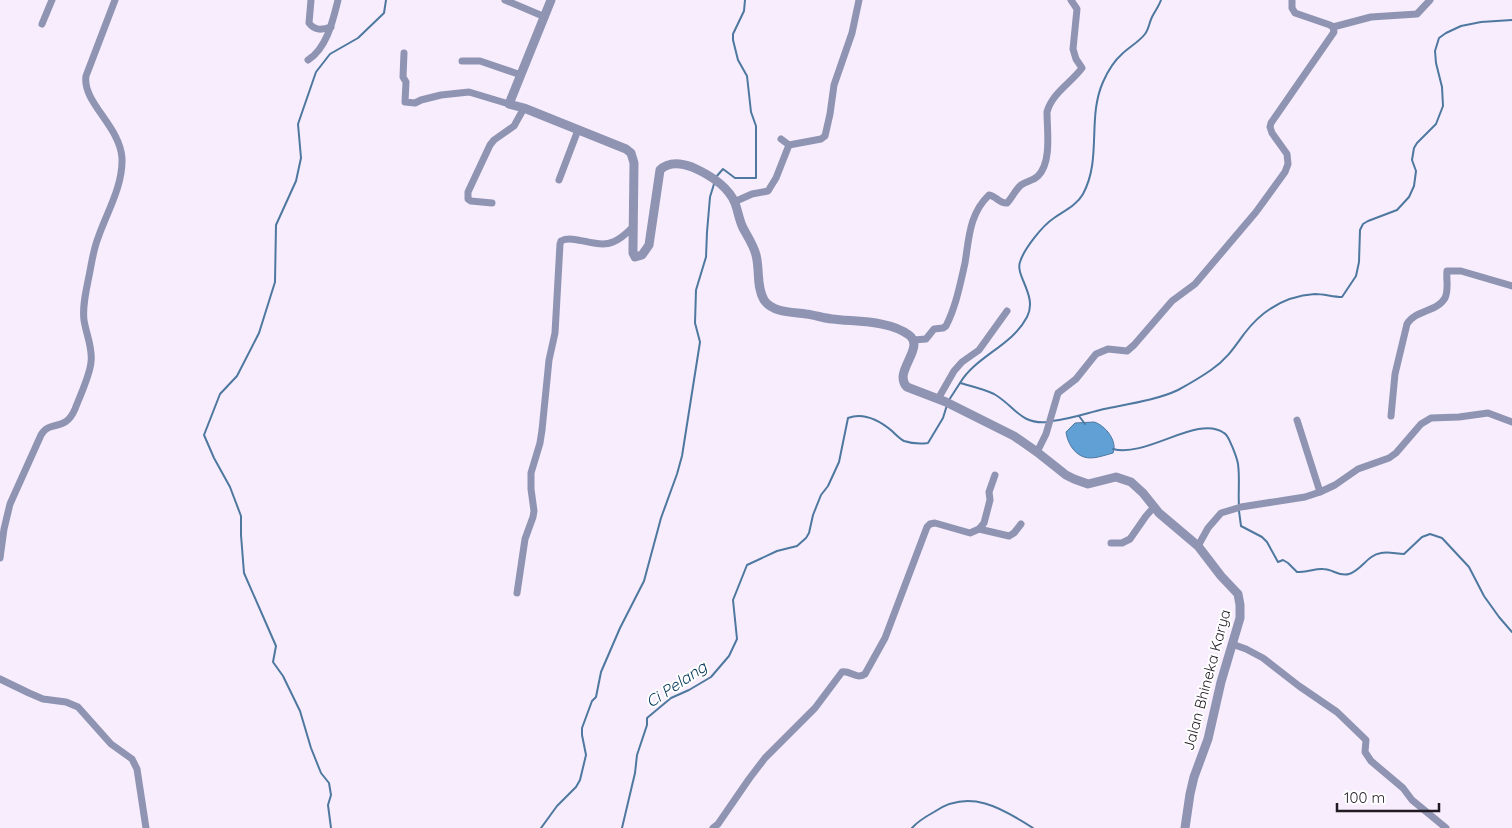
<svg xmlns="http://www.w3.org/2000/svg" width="1512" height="828" font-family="Quicksand,sans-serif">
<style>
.water{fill:#61a0d4;stroke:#4e789f}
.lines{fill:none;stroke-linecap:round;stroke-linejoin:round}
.stream{stroke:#4e789f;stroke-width:2}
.minor{stroke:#9094b3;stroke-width:7}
.tertiary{stroke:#9094b3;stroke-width:9}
.labels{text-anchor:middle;stroke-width:4;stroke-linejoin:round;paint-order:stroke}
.street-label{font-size:15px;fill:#201a23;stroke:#fff}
.water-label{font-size:16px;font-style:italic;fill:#013456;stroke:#fff}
</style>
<rect width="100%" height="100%" fill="#f7edfd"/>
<path class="water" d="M 1094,422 C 1105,425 1118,441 1113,453 C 1105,455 1093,460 1084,457 C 1074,454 1067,442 1066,432 L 1075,423 Z"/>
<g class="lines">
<g class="stream">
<polyline points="716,177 723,169 735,178 756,178 756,126 751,112 747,76 738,60 733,40 733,34 744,11 745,0"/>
<path d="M 960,383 C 976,356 1012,346 1027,317 C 1038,296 1015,276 1020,262 C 1024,249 1042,226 1054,218 C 1064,211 1077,205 1083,194 C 1102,159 1087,118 1103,82 C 1107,73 1114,61 1122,54 C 1129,47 1139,42 1145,34 C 1149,29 1149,23 1152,17 C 1155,11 1159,6 1161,0"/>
<path d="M 949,400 L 960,383 C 971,386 984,389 994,394 C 1015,406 1020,425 1048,422"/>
<polyline points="1079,416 1085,424"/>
<path d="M 1052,421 C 1071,419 1087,413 1104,409 C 1128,404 1157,400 1178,390 C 1189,384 1201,377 1211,370 C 1226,360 1234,348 1244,334 C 1262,310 1285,296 1315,294 C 1324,294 1333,297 1342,297 L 1356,276 L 1359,262 L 1360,230 L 1363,224 L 1368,221 L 1397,210 L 1409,197 L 1414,186 L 1416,171 L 1412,160 L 1414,148 L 1417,143 L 1436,124 L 1443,106 L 1442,87 L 1436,63 L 1435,51 L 1439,38 L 1446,33 L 1461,26 L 1481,22 L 1512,20"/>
<path d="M 1113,449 C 1147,458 1198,414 1224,433 C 1228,435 1230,442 1232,446 C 1234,451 1237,458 1238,464 C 1240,478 1238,492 1239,506"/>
<path d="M 1239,511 L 1241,526 L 1262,537 L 1267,542 L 1278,562 L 1283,560 L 1288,563 L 1297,572 C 1308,573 1315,568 1323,569 C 1333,569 1339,577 1349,574 C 1362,570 1367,555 1381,553 C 1388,551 1397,554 1404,554 L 1422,537 L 1430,534 L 1442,538 L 1469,567 L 1484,596 L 1499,617 L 1512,632"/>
<polyline points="331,828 328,805 331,795 329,783 321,773 311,748 300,711 283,676 273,662 276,646 244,573 241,535 241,516 230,487 214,458 204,435 220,394 237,376 259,333 275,282 276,225 296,181 301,158 298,124 316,72 330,54 358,38 384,13 386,0"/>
<polyline points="541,828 557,806 576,787 580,780 586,755 582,735 582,728 592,701 596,697 601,672 620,628 644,581 661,518 677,474 682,456 700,342 695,323 696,290 706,257 707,232 710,197 714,184"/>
<path d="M 622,828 L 635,773 L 637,755 L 647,725 L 647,718 L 671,698 L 689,690 L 711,677 L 729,656 L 737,639 L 733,600 L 747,565 L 777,551 L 797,546 L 806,538 L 809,533 L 813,515 L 821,495 L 828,486 L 839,462 L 848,418 C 864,412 880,421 892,431 C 896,435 900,439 904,441 C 913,444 920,444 928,443 L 943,418 L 947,405"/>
<path d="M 912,828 C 918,821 925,817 934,812 C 969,788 1002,808 1033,828"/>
</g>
<g class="minor">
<path d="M 311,0 L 309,23 C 315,31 322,30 331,27"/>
<polyline points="505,0 545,17"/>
<polyline points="42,24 52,0"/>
<polyline points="1333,27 1371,17 1417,14 1430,0"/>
<polyline points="404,53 403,77 406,82 405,102 415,103 421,100 441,95 469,92 509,104"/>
<path d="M 308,60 C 327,48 333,20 338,0"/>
<polyline points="462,61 480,61 521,75"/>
<polyline points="781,139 789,145 821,139 825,136 830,114 834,85 852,33 859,0"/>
<polyline points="559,180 578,130"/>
<polyline points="734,202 752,194 768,191 776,178 789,145"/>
<polyline points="492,203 471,201 468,199 468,192 490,145 494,140 514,126 524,108"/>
<path d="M 914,340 L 926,339 L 934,329 L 943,328 L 946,326 C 956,306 960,285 965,263 C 969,239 969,214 989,195 C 996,196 1000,204 1007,203 C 1012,198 1015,190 1021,185 C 1026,181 1033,181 1038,176 C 1052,162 1047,131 1047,112 C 1052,93 1071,83 1082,68 L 1076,59 L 1073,49 L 1077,9 L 1071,0"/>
<polyline points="938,399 954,371 962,362 979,350 1007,311"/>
<path d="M 1391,416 L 1395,374 L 1407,324 C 1415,310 1437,312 1445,298 C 1449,290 1446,279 1447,271 L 1461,271 L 1512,286"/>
<polyline points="1297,420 1320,492"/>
<polyline points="1037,452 1046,434 1058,393 1076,379 1096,354 1108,349 1127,351 1134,345 1172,301 1195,284 1256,212 1285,172 1288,164 1287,154 1272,133 1270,127 1271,123 1334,32 1333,27 1330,25 1295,13 1292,8 1292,0"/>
<polyline points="979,529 1009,536 1014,533 1021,524"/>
<polyline points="1111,543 1122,543 1130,539 1146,516 1154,507"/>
<polyline points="1198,546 1208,528 1221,513 1241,507 1305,497 1320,492 1335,485 1358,469 1389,458 1396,453 1421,424 1431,418 1459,417 1488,413 1512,422"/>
<path d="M 0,558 L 4,529 L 10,504 L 41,435 C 50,419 65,433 75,409 C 80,396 90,375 91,362 C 93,348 86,334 84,320 C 82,305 87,287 90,271 C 92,260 94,248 98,238 C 107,212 123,186 122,158 C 120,126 82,102 86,76 L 115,0"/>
<path d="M 517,593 L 525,539 L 533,517 L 534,511 L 531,489 L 531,473 L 540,443 L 542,430 L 549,360 L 555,333 L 560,244 L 561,241 C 574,234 597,249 613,242 C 621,239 627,233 633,227"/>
<polyline points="1232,644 1246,649 1263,658 1299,686 1337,712 1366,740 1365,752 1371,761 1403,788 1412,800 1446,828"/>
<polyline points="0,679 29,693 43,699 66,702 78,707 111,744 132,759 137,769 146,828"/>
<path d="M 713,828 L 718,824 L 749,779 L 765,758 L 815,708 L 842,672 C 850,670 856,680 865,674 L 885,638 L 927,527 L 930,524 L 935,523 L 970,533 L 979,529 L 984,523 L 990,500 L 989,492 L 995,475"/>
</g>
<path class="tertiary" d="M 551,0 L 509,104 L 524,108 L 626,149 L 631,153 L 634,163 L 633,247 L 633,253 L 635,257 L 642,255 L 649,245 L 660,170 C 669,161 681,163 692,167 C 708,174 728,186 735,203 C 738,211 739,220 743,228 C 748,237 754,246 756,255 C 760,270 756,286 764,300 C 773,313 792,312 806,314 C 815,315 823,318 832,319 C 856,322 889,320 909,335 C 926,348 892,372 907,387 L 946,402 L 1014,436 L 1037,452 L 1066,475 L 1074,479 L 1088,484 L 1116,477 L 1131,482 L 1143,493 L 1159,513 L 1198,546 L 1221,576 L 1238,594 L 1240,605 L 1240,618 L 1221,682 L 1208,739 L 1194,777 L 1190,794 L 1185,828"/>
</g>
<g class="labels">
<g class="street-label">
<text transform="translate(1207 680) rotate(-75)" y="5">Jalan Bhineka Karya</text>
</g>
<g class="water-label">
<text transform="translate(676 684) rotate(-34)" y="6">Ci Pelang</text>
</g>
</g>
<path d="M1337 803v8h102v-8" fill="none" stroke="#201a23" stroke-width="2.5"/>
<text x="1344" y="803" font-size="15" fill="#201a23" stroke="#ffffff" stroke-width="4" paint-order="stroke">100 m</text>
</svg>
